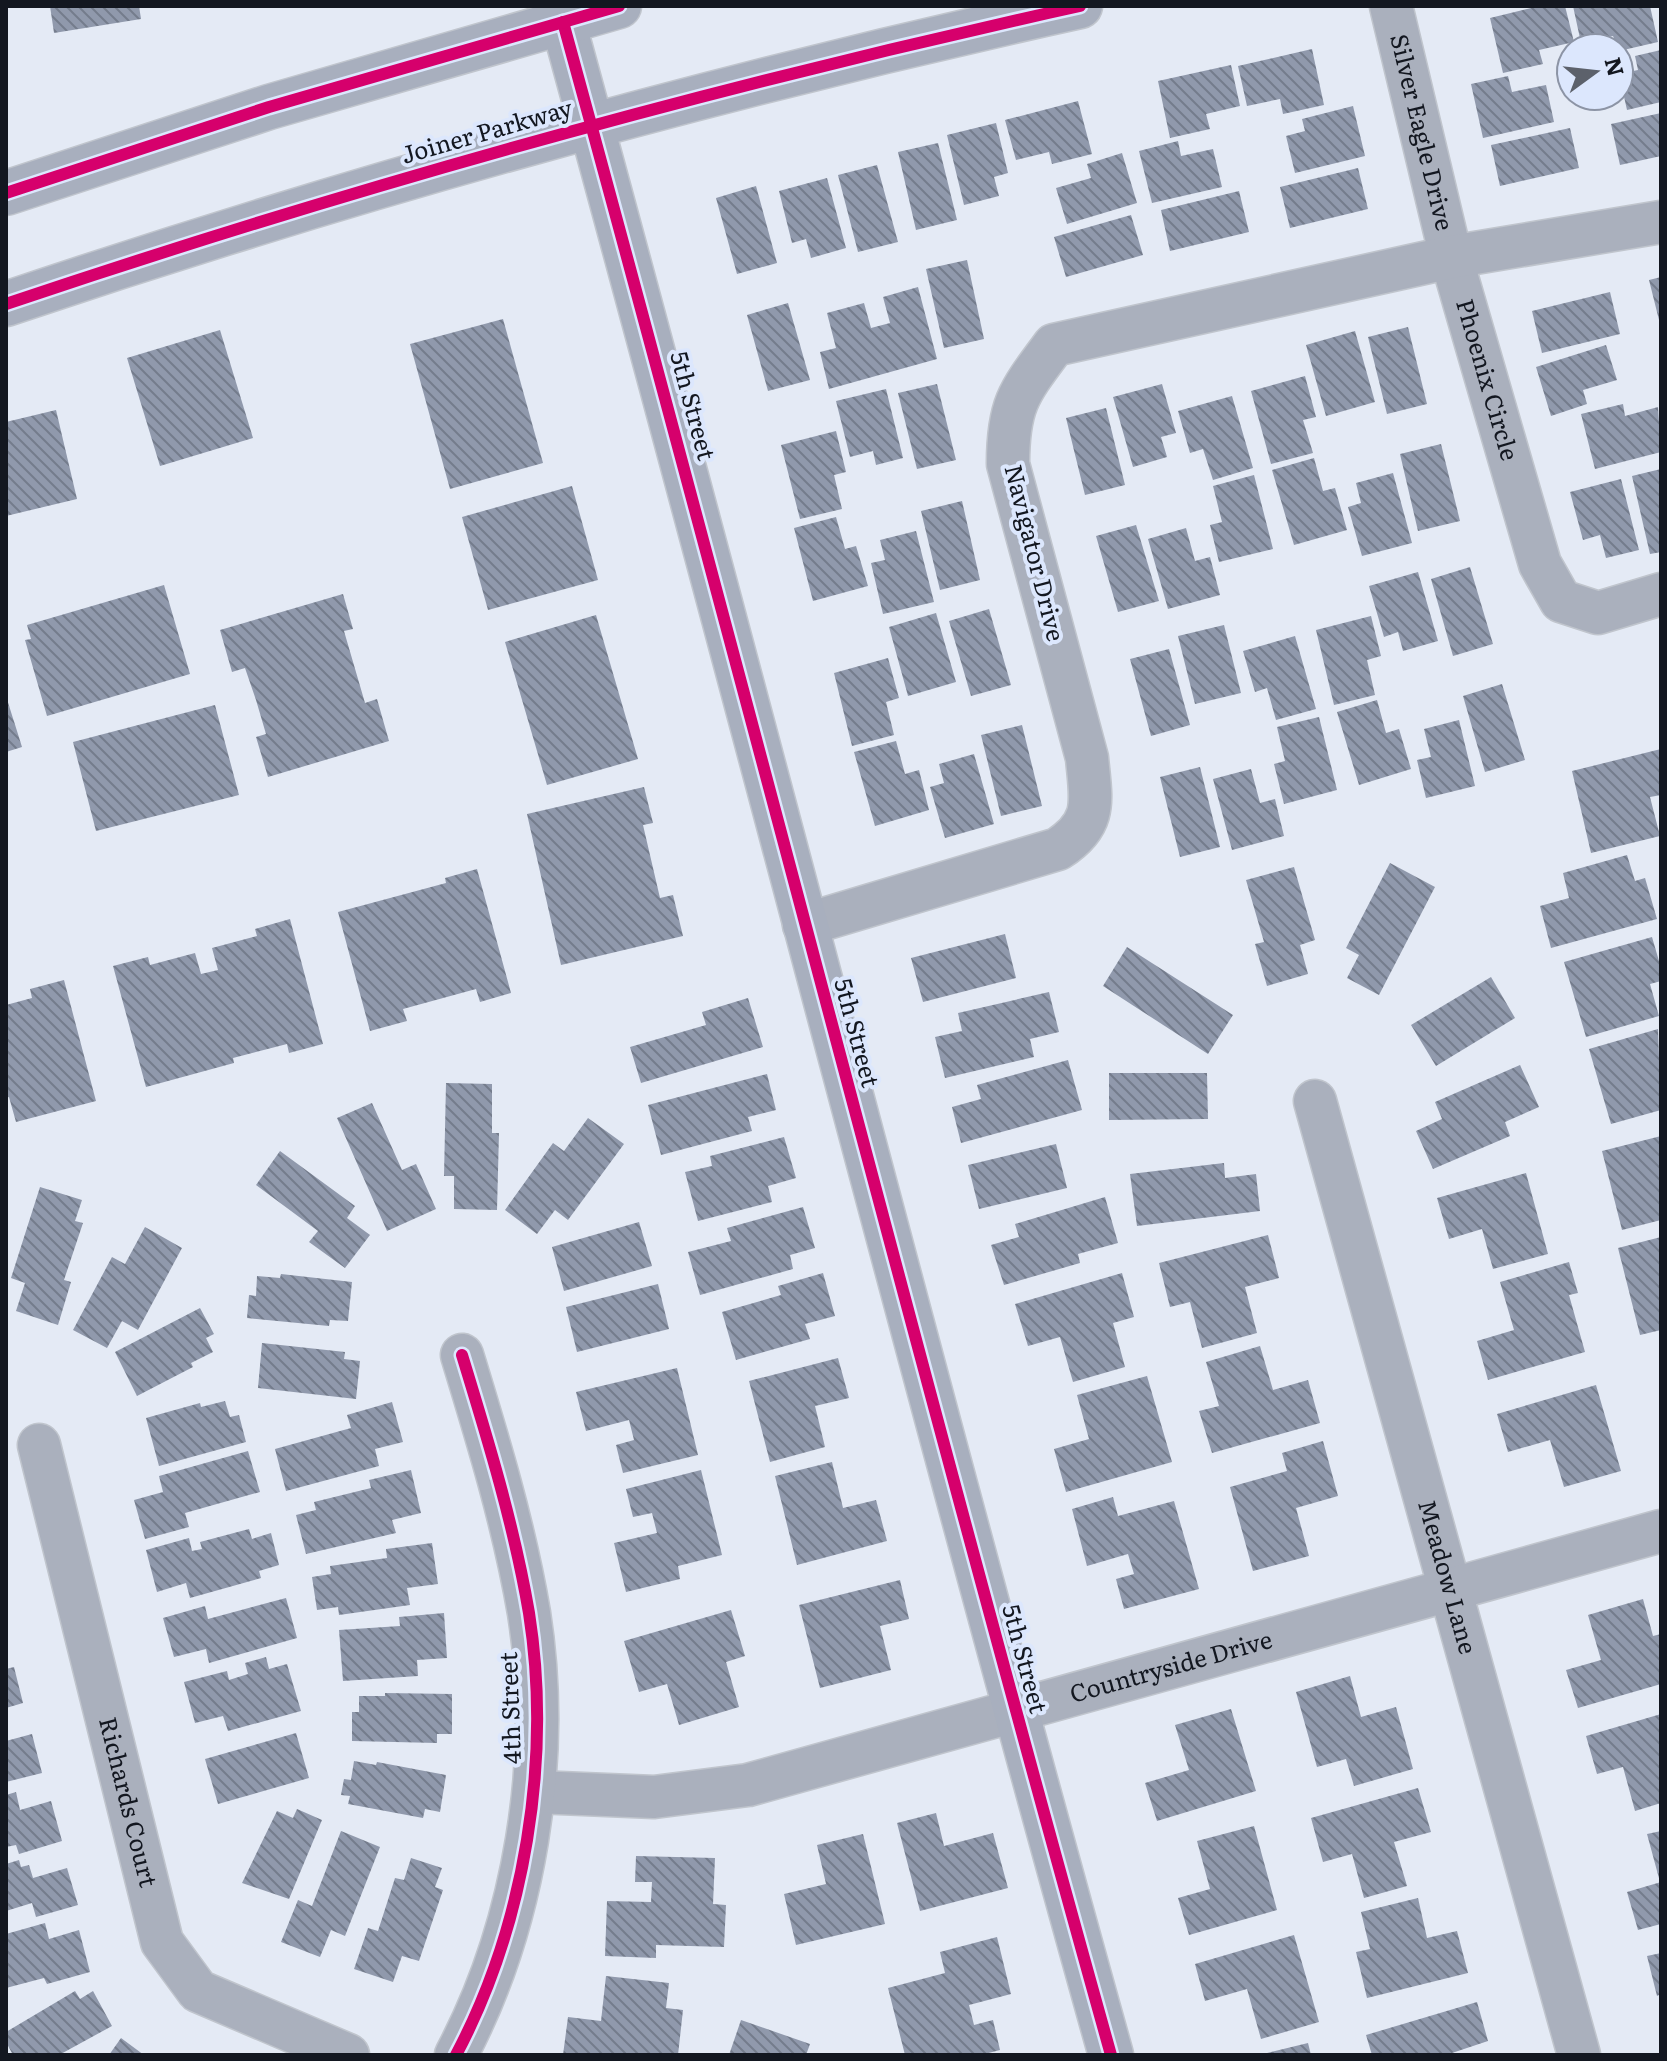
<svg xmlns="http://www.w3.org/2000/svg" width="1667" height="2061" font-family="Literata,serif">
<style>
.building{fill:url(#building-back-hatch)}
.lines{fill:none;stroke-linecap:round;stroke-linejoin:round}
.street-casing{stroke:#c0c5cd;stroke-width:45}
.secondary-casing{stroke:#c0c5cd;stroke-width:47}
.street{stroke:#aab0bd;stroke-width:42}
.secondary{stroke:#a8afbe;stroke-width:44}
.cycleway-casing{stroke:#dce7fd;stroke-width:17}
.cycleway{stroke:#d6006c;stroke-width:12}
.labels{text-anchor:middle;stroke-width:8;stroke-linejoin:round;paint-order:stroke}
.street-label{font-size:24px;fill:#131720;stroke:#dce7fd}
</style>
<defs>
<pattern id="building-back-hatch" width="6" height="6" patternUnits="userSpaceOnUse" patternTransform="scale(2)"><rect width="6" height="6" fill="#9099ac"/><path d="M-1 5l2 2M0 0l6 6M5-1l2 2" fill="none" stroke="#747c8c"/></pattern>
</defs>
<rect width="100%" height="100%" fill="#e4eaf5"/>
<g class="building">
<polygon points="50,6 139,6 141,19 54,33"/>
<polygon points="1539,6 1565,6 1574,42 1539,50 1543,64 1503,73 1490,18"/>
<polygon points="1573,6 1650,6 1658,42 1619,51 1613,36 1581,43"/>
<polygon points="1312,49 1324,105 1283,114 1280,99 1247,106 1238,66"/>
<polygon points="1661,50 1661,102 1627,110 1619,74 1638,70 1635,56"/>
<polygon points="1231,65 1240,106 1206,114 1210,129 1170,138 1158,81"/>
<polygon points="1508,76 1512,92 1546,85 1554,122 1483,138 1471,84"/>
<polygon points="1078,101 1092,154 1052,164 1049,152 1016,160 1005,120"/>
<polygon points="1353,106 1365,156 1295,173 1286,136 1305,131 1302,119"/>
<polygon points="1661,113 1661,156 1620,165 1611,124"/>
<polygon points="996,123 1008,173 994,177 999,196 964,205 947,135"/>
<polygon points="1570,128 1579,168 1500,186 1491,145"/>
<polygon points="1178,141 1181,156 1213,149 1222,187 1152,203 1139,151"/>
<polygon points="938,143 957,220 916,230 898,152"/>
<polygon points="1122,153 1137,203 1067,224 1056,188 1091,178 1087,164"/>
<polygon points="877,165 898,242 858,252 838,175"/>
<polygon points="1358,168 1368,209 1290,228 1280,187"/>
<polygon points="827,178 846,248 811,258 806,239 792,243 779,191"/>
<polygon points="756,186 777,263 737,274 716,198"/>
<polygon points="1239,191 1249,232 1170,251 1161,210"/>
<polygon points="1131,215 1143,255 1066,277 1054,237"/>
<polygon points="967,260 984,339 944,348 926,269"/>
<polygon points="1661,277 1661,324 1660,324 1649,280"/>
<polygon points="918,287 937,359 829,389 820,352 836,348 827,313 864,303 871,328 890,323 883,297"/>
<polygon points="1610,292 1620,334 1542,353 1532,311"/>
<polygon points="788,303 810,380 768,391 747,315"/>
<polygon points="503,319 543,463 450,489 410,344"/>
<polygon points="1408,327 1427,404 1387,414 1368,337"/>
<polygon points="220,330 253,438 160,466 127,358"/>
<polygon points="1355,331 1375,402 1326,416 1306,345"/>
<polygon points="1606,345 1617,380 1583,390 1587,404 1551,416 1536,367"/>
<polygon points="1305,376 1316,417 1303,420 1313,453 1271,464 1251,391"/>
<polygon points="937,384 956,460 917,469 898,393"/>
<polygon points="1162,384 1176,433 1161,437 1167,457 1133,467 1113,397"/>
<polygon points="886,389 903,458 876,465 873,451 850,457 836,401"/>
<polygon points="1232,396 1253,468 1213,480 1203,449 1190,453 1178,411"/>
<polygon points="1623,404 1625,416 1658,407 1661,452 1595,469 1581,414"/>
<polygon points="1106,408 1125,485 1085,495 1066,418"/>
<polygon points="56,410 77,499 6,516 6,422"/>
<polygon points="836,431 846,472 834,475 842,509 800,519 781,445"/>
<polygon points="1441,444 1460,521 1418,531 1400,454"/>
<polygon points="1314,458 1323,491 1335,488 1347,530 1294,545 1272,470"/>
<polygon points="1661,469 1661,552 1650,554 1632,476"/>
<polygon points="1393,473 1412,543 1362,556 1348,507 1361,503 1356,483"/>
<polygon points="1254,475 1273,549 1219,562 1210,525 1222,522 1213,486"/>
<polygon points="1621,479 1639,550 1606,558 1600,535 1583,540 1570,492"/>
<polygon points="572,486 598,580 488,610 462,517"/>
<polygon points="962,501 980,580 940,590 921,511"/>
<polygon points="836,517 845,549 856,546 868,586 813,601 794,528"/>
<polygon points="1136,525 1159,601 1118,612 1096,536"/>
<polygon points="1186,528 1195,561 1210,557 1220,595 1168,609 1148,539"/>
<polygon points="916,531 934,602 883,614 871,563 885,560 880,540"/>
<polygon points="1470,567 1493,644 1453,656 1431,579"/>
<polygon points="1418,572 1438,641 1403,651 1398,632 1384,637 1369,586"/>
<polygon points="164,585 190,674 47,716 25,640 31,639 27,625"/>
<polygon points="343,594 353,629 344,631 365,703 377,699 389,741 268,777 256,737 266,734 256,700 245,668 232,672 220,630"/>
<polygon points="989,609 1011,685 971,696 949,621"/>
<polygon points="936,613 956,682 908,696 889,627"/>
<polygon points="596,615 638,759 547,785 505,642"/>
<polygon points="1371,616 1381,656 1367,660 1375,695 1334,705 1316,630"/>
<polygon points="1224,625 1241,693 1195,704 1178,636"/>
<polygon points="1295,636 1316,709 1276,720 1267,688 1255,692 1243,651"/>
<polygon points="1169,649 1190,725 1151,736 1130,659"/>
<polygon points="888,658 899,698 886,702 894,735 852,746 834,673"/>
<polygon points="1502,684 1525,760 1485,772 1463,696"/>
<polygon points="6,696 22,747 6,752"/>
<polygon points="1377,700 1386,733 1399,729 1411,769 1359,785 1337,712"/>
<polygon points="215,705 239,795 96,831 73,742"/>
<polygon points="1319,717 1337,790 1284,804 1274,764 1285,761 1277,727"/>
<polygon points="1459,720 1475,786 1426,798 1417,760 1431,757 1424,729"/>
<polygon points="1022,725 1042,806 1001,816 981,735"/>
<polygon points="896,741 905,774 919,770 929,810 875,826 854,752"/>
<polygon points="1661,749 1661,795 1650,797 1660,836 1591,853 1572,771"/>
<polygon points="974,754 994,824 945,838 930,787 944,783 939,764"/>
<polygon points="1200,767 1220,847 1180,857 1160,777"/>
<polygon points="1251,769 1260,803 1275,799 1284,836 1232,850 1213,779"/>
<polygon points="644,787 653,823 643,825 660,898 673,895 683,936 561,965 527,814"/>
<polygon points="1627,855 1635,881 1645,878 1657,919 1551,948 1540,906 1569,898 1563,873"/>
<polygon points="1390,863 1435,887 1379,995 1347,978 1359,955 1346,948"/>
<polygon points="1294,867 1315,940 1300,945 1308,974 1267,986 1255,944 1264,942 1246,880"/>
<polygon points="477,869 511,993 480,1002 476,989 403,1009 407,1021 370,1031 338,912 446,883 445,878"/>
<polygon points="290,919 323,1044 289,1053 287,1044 233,1058 234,1063 146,1087 113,966 148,957 150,965 195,953 201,974 218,970 212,948 257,936 255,929"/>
<polygon points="1005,934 1016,978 923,1002 911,958"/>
<polygon points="1652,937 1661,968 1661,981 1650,984 1659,1016 1586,1037 1564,962"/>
<polygon points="1127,947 1233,1015 1208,1054 1103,986"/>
<polygon points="1491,977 1515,1018 1436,1066 1411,1025"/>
<polygon points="64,980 96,1101 16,1122 9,1097 6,1098 6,1005 32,998 30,989"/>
<polygon points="1049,992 1059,1032 1030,1039 1034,1057 945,1078 935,1037 962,1031 958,1013"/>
<polygon points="748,998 763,1047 641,1083 630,1047 706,1025 702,1012"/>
<polygon points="1658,1029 1661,1110 1611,1124 1589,1049"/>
<polygon points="1068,1060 1082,1110 961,1143 952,1107 981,1099 977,1085"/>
<polygon points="1520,1065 1539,1107 1505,1122 1510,1136 1433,1169 1416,1131 1442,1119 1435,1102"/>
<polygon points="1109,1073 1207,1073 1208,1119 1109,1120"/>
<polygon points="767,1074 776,1110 748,1117 752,1131 661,1155 648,1105"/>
<polygon points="446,1083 492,1084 492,1133 499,1133 497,1210 454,1209 454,1176 444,1176"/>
<polygon points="372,1103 402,1170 416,1164 436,1209 387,1231 337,1118"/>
<polygon points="588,1118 624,1144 568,1220 555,1210 537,1234 505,1210 553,1143 564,1151"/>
<polygon points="1661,1136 1661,1220 1622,1230 1602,1151"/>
<polygon points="784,1137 796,1178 768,1186 772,1202 698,1221 685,1172 712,1166 710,1156"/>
<polygon points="1056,1144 1067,1188 979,1209 968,1165"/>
<polygon points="280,1151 355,1206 347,1218 370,1235 345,1268 309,1242 318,1231 256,1185"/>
<polygon points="1224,1163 1225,1178 1256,1174 1260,1211 1137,1226 1130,1174"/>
<polygon points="1526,1173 1548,1254 1493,1269 1482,1229 1449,1239 1437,1198"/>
<polygon points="40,1187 82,1200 75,1221 83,1223 64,1280 71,1282 58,1325 16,1311 25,1283 11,1278"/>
<polygon points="1105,1197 1118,1243 1078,1254 1080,1263 1004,1285 991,1245 1019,1237 1015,1224"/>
<polygon points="803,1207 815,1248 790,1255 793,1269 700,1295 688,1252 731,1241 727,1228"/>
<polygon points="639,1222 652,1266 564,1291 552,1247"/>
<polygon points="145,1227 182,1248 138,1330 122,1321 107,1348 73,1330 112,1257 125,1264"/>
<polygon points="1268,1235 1279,1278 1245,1287 1257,1333 1202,1348 1190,1302 1170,1307 1159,1263"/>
<polygon points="1661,1237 1661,1330 1640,1335 1618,1248"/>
<polygon points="1569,1262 1578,1293 1569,1295 1585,1352 1488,1380 1477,1341 1514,1330 1500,1282"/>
<polygon points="823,1273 835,1316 805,1324 810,1339 736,1360 722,1312 781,1295 778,1286"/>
<polygon points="1122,1273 1134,1317 1113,1323 1125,1367 1073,1382 1060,1337 1028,1346 1015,1304"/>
<polygon points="281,1274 352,1282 348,1321 330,1320 329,1326 247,1318 249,1295 256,1296 257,1276 280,1278"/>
<polygon points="658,1284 669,1329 577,1352 566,1307"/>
<polygon points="200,1308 214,1334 206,1338 213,1352 191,1363 193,1367 137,1396 115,1352"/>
<polygon points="262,1343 345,1352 344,1359 360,1361 356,1399 258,1388"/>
<polygon points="1260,1346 1273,1390 1308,1380 1320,1423 1212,1453 1199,1411 1219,1406 1206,1362"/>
<polygon points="838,1358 849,1398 815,1406 825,1447 770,1462 749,1381"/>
<polygon points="677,1368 698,1455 623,1473 616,1445 634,1440 629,1420 586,1431 576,1392"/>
<polygon points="1147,1376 1172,1462 1066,1492 1054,1449 1089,1439 1077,1395"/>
<polygon points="1596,1385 1621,1471 1564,1487 1550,1440 1508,1452 1497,1414"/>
<polygon points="225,1401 230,1417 239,1415 246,1442 159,1466 146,1418 200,1403 201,1407"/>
<polygon points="392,1402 403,1442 375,1449 379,1466 286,1491 275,1449 351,1428 347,1415"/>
<polygon points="1323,1441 1338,1496 1296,1508 1309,1556 1253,1571 1230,1487 1287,1471 1282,1453"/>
<polygon points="248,1451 260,1492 185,1513 189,1527 145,1539 134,1500 163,1492 159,1476"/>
<polygon points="832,1462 843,1508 876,1500 887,1541 797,1565 775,1476"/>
<polygon points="411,1470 421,1513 392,1520 396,1533 306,1554 296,1515 316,1510 314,1502 371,1488 369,1480"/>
<polygon points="701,1470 722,1555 678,1566 680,1579 626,1592 614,1543 657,1533 652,1513 633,1517 626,1489"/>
<polygon points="1113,1497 1118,1516 1174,1501 1199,1589 1124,1609 1116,1579 1134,1574 1128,1554 1087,1566 1072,1509"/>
<polygon points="249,1529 252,1539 271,1533 279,1565 259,1571 261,1578 190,1598 186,1583 157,1592 146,1550 189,1538 192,1551 202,1549 200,1542"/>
<polygon points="432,1543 438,1584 407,1588 410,1605 339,1615 338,1607 317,1610 312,1577 331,1574 330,1566 387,1558 386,1549"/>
<polygon points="900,1580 909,1619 880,1626 891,1670 820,1688 799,1605"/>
<polygon points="286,1598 297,1638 209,1663 206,1649 174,1657 163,1618 205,1606 208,1619"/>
<polygon points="1643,1599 1653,1636 1661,1634 1661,1684 1578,1708 1566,1670 1601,1660 1588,1615"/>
<polygon points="731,1610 745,1656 726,1662 739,1707 679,1725 667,1684 639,1692 624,1641"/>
<polygon points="444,1613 447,1658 417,1660 418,1676 343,1681 339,1630 400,1626 399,1617"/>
<polygon points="266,1657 269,1669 287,1664 301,1711 228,1731 223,1716 195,1723 184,1682 227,1671 229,1680 248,1674 245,1663"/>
<polygon points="14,1667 23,1703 6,1708 6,1669"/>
<polygon points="1350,1676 1361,1717 1396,1707 1413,1769 1354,1786 1346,1759 1317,1767 1296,1692"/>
<polygon points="385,1693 452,1694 452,1734 437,1734 437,1743 352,1741 352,1712 359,1712 359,1696 385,1696"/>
<polygon points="1231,1709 1256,1791 1157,1821 1145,1783 1189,1770 1175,1725"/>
<polygon points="1661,1714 1661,1803 1635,1811 1623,1767 1597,1774 1586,1736"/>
<polygon points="296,1733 309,1778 218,1804 205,1759"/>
<polygon points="32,1734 42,1773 6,1782 6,1741"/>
<polygon points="354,1761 376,1765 377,1762 446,1775 440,1812 425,1809 423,1818 348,1804 350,1796 341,1795 344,1779 351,1780"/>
<polygon points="1418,1788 1431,1832 1394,1842 1407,1886 1364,1898 1352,1854 1323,1862 1311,1818"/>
<polygon points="16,1792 20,1810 51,1801 62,1841 19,1854 16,1845 6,1847 6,1795"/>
<polygon points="297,1809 322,1820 289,1899 242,1883 277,1811 293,1818"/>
<polygon points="936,1813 944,1846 993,1833 1008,1888 920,1911 897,1823"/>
<polygon points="1254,1826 1277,1910 1189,1935 1178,1898 1210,1889 1197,1841"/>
<polygon points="341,1831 380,1847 345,1936 331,1930 320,1957 281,1942 298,1900 312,1906"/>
<polygon points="1661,1831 1661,1882 1660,1882 1647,1834"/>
<polygon points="863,1834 885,1924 796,1945 784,1894 826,1884 817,1845"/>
<polygon points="636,1856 715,1858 713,1904 726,1905 724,1947 656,1945 656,1958 605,1956 607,1901 651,1902 652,1882 635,1882"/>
<polygon points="411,1858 442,1868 435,1887 443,1890 419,1961 402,1956 393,1982 354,1969 368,1928 378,1931 395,1878 404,1880"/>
<polygon points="19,1860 21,1867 29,1865 33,1878 67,1868 78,1905 36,1917 32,1903 6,1911 6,1864"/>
<polygon points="1661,1882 1661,1924 1638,1930 1627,1892"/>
<polygon points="1418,1898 1427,1938 1457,1931 1468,1973 1367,1998 1356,1952 1370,1949 1361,1912"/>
<polygon points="45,1923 49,1939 79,1930 90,1972 47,1984 44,1978 6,1988 6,1934"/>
<polygon points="1294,1935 1319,2022 1261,2039 1247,1989 1205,2001 1195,1964"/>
<polygon points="997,1937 1011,1994 969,2005 974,2025 993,2020 1000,2050 981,2055 905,2055 888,1988 945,1973 940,1952"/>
<polygon points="1661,1953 1661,1994 1657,1996 1647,1956"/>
<polygon points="606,1976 669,1983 666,2008 683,2010 678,2055 563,2055 568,2017 601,2021"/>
<polygon points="75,1991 80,1999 93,1991 112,2026 59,2055 13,2055 6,2042 6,2032"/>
<polygon points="1477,2002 1488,2041 1446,2055 1372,2055 1366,2035"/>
<polygon points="741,2020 810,2044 806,2055 729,2055"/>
<polygon points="121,2038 144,2055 109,2055"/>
<polygon points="1308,2043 1311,2055 1263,2055 1263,2054"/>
</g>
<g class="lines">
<defs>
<g id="street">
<path id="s1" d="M 1391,6 L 1451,257 L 1540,564 L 1561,601 L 1598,613 L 1661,594"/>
<path d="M 804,925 L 1058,849 C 1098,823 1091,801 1087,758 L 1008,464 C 1008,404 1019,392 1054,345 L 1451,257 L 1661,222"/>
<path id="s2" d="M 1315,1101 L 1579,2055"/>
<path id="s3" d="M 39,1445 L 162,1942 L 198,1991 L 348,2055"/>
<path id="s4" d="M 536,1792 L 654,1797 L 748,1785 L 1661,1531"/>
<path d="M 456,2055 C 525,1925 552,1759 529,1613 C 514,1525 488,1440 462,1355"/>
</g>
<g id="secondary">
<path d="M 563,22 C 749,699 922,1379 1111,2055"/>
<polyline points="6,193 269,107 619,6"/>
<path d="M 6,304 C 359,185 716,86 1080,6"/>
</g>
</defs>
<use href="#street" class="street-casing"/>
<use href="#secondary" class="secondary-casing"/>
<use href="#street" class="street"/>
<use href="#secondary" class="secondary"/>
<defs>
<g id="cycleway">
<path d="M 563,22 C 749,699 922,1379 1111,2055"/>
<polyline points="6,193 269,107 619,6"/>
<path d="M 6,304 C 359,185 716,86 1080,6"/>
<path d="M 456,2055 C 525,1925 552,1759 529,1613 C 514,1525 488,1440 462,1355"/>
</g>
</defs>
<use href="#cycleway" class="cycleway-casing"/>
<use href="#cycleway" class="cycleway"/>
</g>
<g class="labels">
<g class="street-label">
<text dy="8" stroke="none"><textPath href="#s1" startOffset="130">Silver Eagle Drive</textPath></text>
<text transform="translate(487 132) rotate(-16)" y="8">Joiner Parkway</text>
<text dy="8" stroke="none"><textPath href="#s1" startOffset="386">Phoenix Circle</textPath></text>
<text transform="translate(692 406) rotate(75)" y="8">5th Street</text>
<text transform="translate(1034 553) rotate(76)" y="8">Navigator Drive</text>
<text transform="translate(856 1033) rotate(75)" y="8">5th Street</text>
<text dy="8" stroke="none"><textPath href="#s2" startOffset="494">Meadow Lane</textPath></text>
<text transform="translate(1024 1659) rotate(75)" y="8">5th Street</text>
<text dy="8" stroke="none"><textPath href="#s4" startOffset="652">Countryside Drive</textPath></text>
<text transform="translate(511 1708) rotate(-92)" y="8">4th Street</text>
<text dy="8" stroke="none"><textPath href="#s3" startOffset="368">Richards Court</textPath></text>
</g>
</g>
<rect width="1667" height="2061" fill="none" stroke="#131720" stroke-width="16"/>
<g transform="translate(1595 72) rotate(75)"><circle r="38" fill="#dce7fd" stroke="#8c94a5" stroke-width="2"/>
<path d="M0-6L14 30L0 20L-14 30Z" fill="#5c616b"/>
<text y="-12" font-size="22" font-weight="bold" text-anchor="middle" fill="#131720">N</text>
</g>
</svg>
